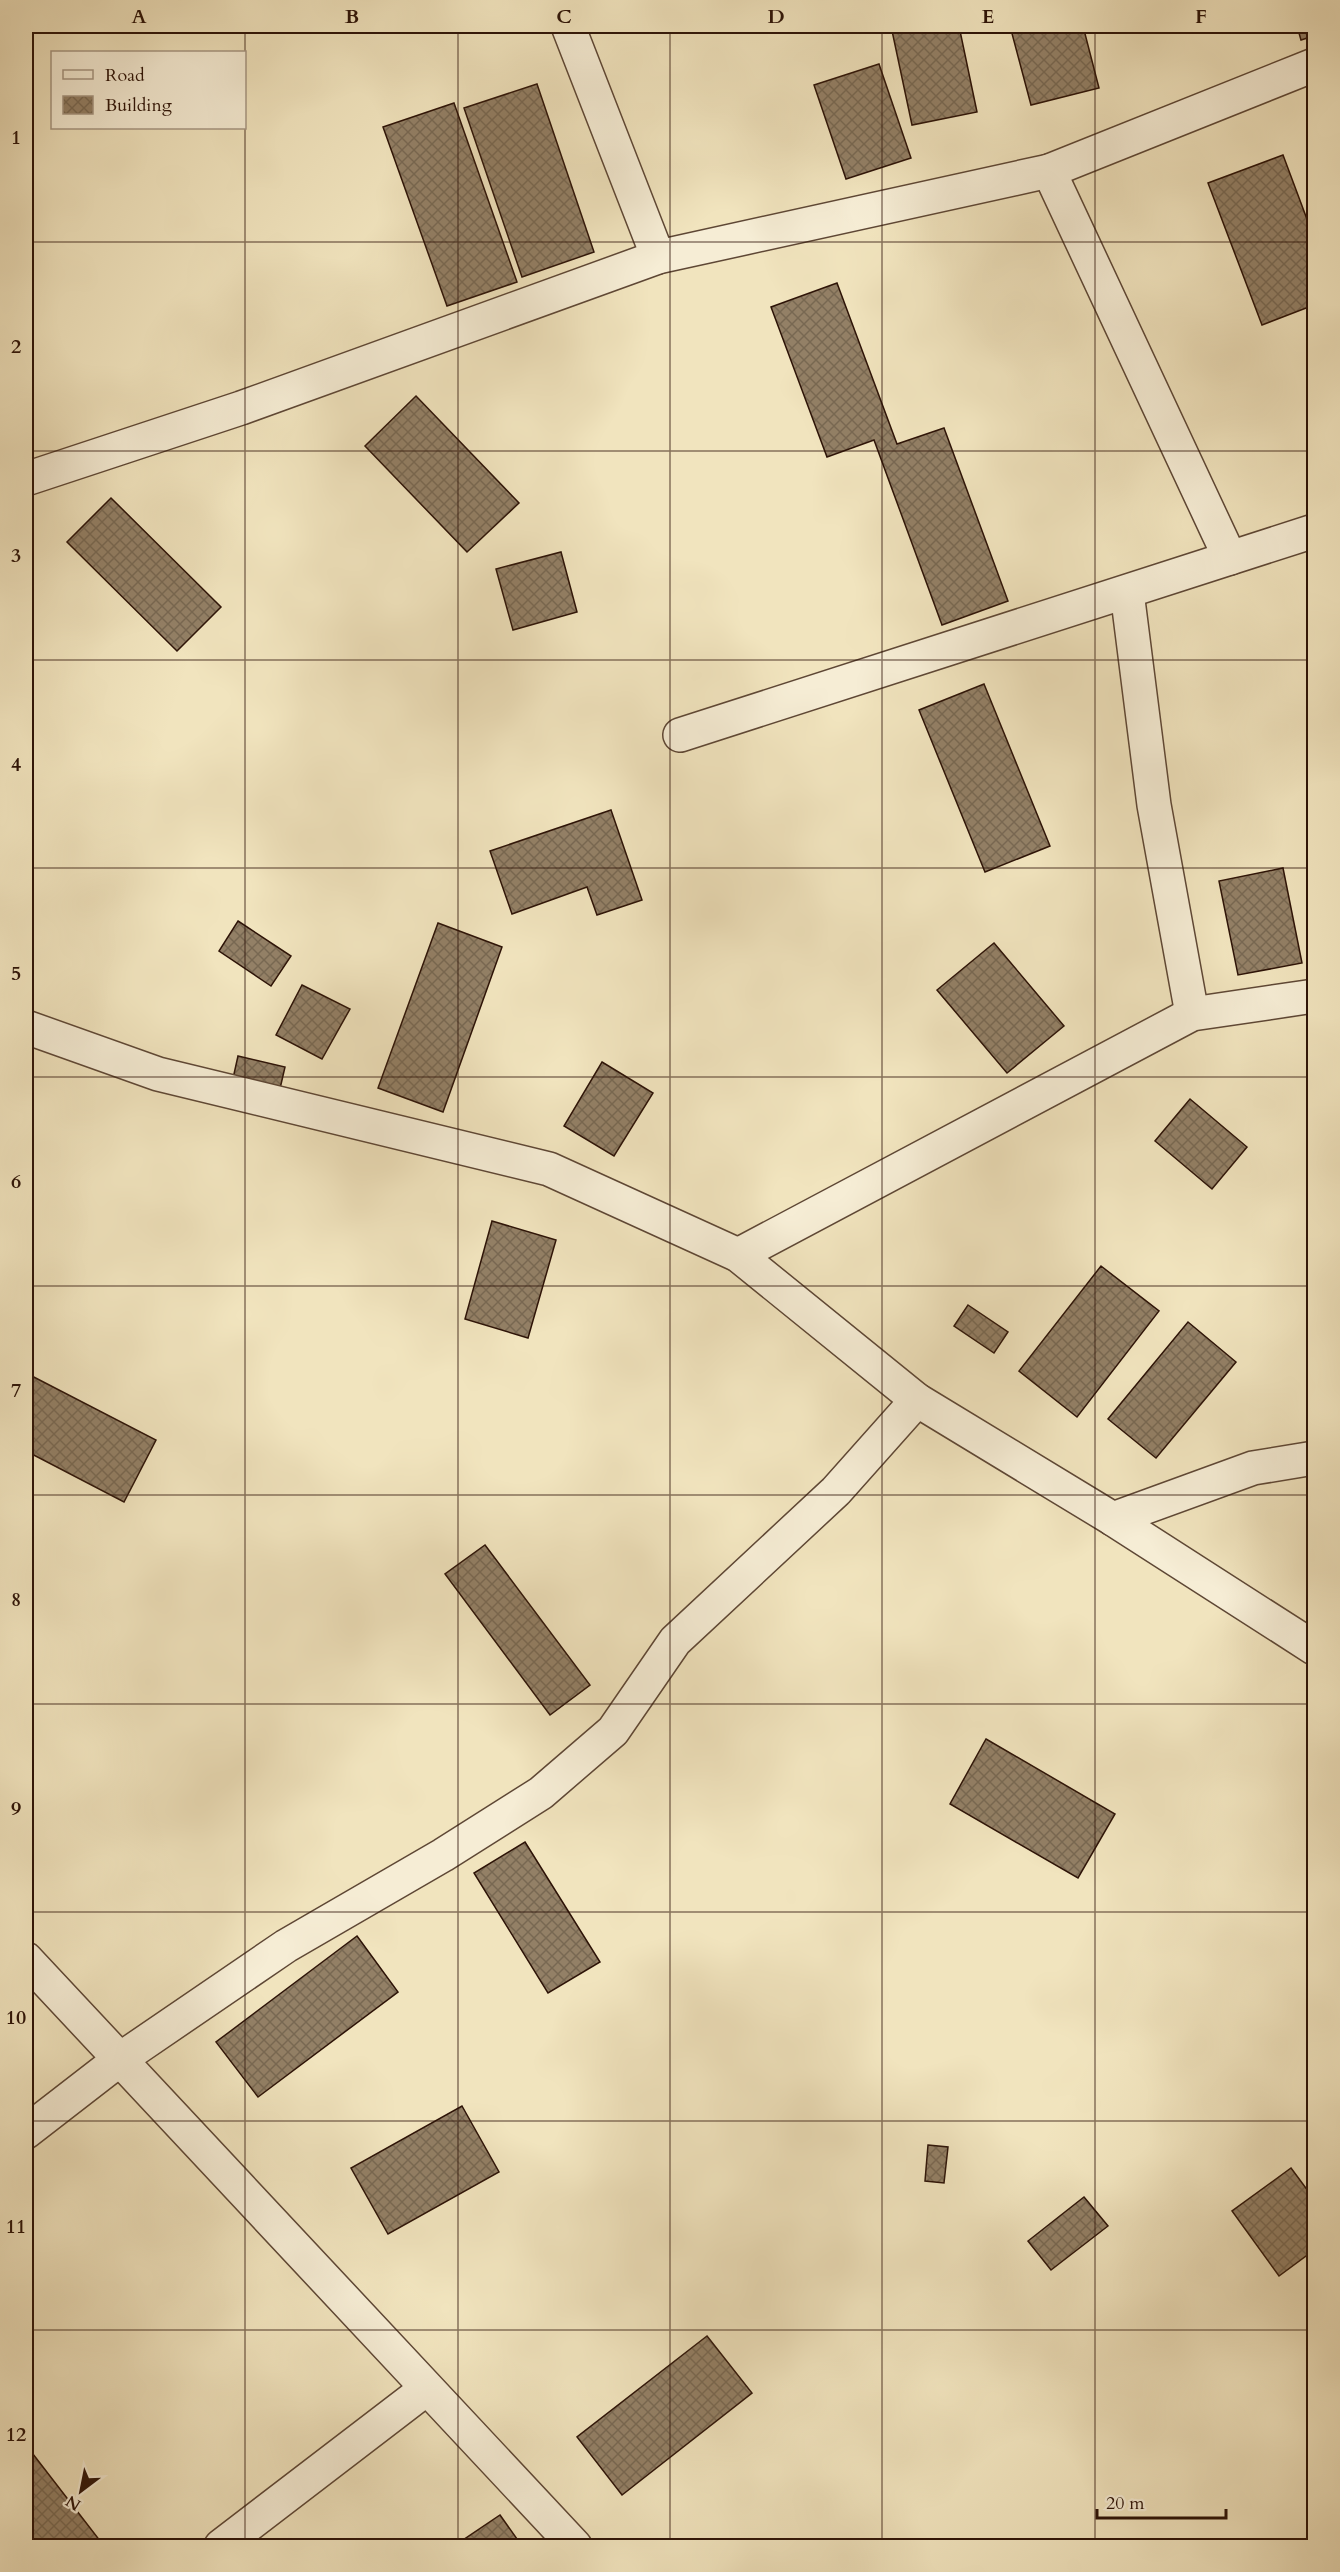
<svg xmlns="http://www.w3.org/2000/svg" width="1340" height="2572" font-family="Cardo,serif">
<style>
.building{fill:url(#building-cross-hatch);stroke:#2d1307;stroke-width:1.5}
.lines{fill:none;stroke-linecap:round;stroke-linejoin:round}
.street-casing{stroke:#5e4735;stroke-width:36}
.street{stroke:#f6edd5;stroke-width:33}
.grid{fill:none;stroke:#2d1307;stroke-width:1.5;stroke-opacity:0.55}
.neatline{fill:none;stroke:#2d1307;stroke-width:2}
.grid-label{font-size:20px;text-anchor:middle;font-weight:bold;fill:#2d1307}
</style>
<defs>
<pattern id="building-cross-hatch" width="8" height="8" patternUnits="userSpaceOnUse" patternTransform="scale(1.5)"><rect width="8" height="8" fill="#938066"/><path d="M0 0l8 8M0 8l8-8" fill="none" stroke="#786852"/></pattern>
</defs>
<rect width="100%" height="100%" fill="#f1e4be"/>
<filter id="stains"><feTurbulence type="fractalNoise" baseFrequency=".00333" numOctaves="4"/><feColorMatrix values="0 0 0 0 .2 0 0 0 0 .09 0 0 0 0 .02 0 0 0 .5 -.17"/></filter>
<radialGradient id="worn" r=".72"><stop offset=".6" stop-color="#630" stop-opacity="0"/><stop offset="1" stop-color="#630" stop-opacity=".3"/></radialGradient>
<g class="building">
<polygon points="891,26 959,26 977,112 912,125"/>
<polygon points="1010,26 1083,26 1099,88 1031,105"/>
<polygon points="1297,26 1314,26 1314,36 1301,40"/>
<polygon points="879,64 911,158 846,179 814,85"/>
<polygon points="537,84 594,252 522,277 464,108"/>
<polygon points="454,103 517,282 447,306 383,127"/>
<polygon points="1283,155 1314,238 1314,305 1262,325 1208,183"/>
<polygon points="837,283 897,444 944,428 1008,601 942,625 874,440 827,457 771,307"/>
<polygon points="416,396 519,503 467,552 365,446"/>
<polygon points="111,498 221,607 177,651 67,542"/>
<polygon points="561,552 577,612 513,630 496,569"/>
<polygon points="984,684 1050,846 985,872 919,710"/>
<polygon points="611,810 642,900 597,915 587,887 512,914 490,851"/>
<polygon points="1283,868 1302,963 1238,975 1219,881"/>
<polygon points="238,921 291,956 271,986 219,951"/>
<polygon points="438,923 502,947 443,1112 378,1088"/>
<polygon points="994,943 1064,1026 1007,1073 937,990"/>
<polygon points="302,985 350,1009 322,1059 276,1035"/>
<polygon points="238,1056 285,1067 279,1093 232,1083"/>
<polygon points="602,1062 653,1093 614,1156 564,1126"/>
<polygon points="1190,1099 1247,1147 1212,1189 1155,1141"/>
<polygon points="492,1221 556,1240 528,1338 465,1319"/>
<polygon points="1101,1266 1159,1311 1077,1417 1019,1371"/>
<polygon points="968,1305 1008,1332 994,1353 954,1326"/>
<polygon points="1188,1322 1236,1362 1156,1458 1108,1419"/>
<polygon points="26,1373 156,1440 124,1502 26,1451"/>
<polygon points="485,1545 590,1685 550,1715 445,1574"/>
<polygon points="986,1739 1115,1814 1078,1878 950,1804"/>
<polygon points="525,1842 600,1962 548,1993 474,1873"/>
<polygon points="357,1936 398,1992 258,2097 216,2042"/>
<polygon points="462,2106 499,2172 388,2234 351,2168"/>
<polygon points="928,2145 948,2147 944,2183 925,2181"/>
<polygon points="1291,2168 1314,2199 1314,2250 1279,2276 1232,2211"/>
<polygon points="1084,2197 1108,2226 1051,2270 1028,2241"/>
<polygon points="707,2336 752,2393 622,2495 577,2437"/>
<polygon points="26,2445 104,2546 26,2546"/>
<polygon points="500,2515 522,2546 454,2546"/>
</g>
<g class="lines">
<defs>
<g id="street">
<polyline points="568,26 658,257"/>
<polyline points="1049,171 1230,558"/>
<polyline points="26,479 241,408 658,257 1049,171 1314,65"/>
<polyline points="1127,592 1154,805 1192,1014"/>
<polyline points="680,735 1314,531"/>
<polyline points="26,1027 158,1074 549,1169 738,1255 917,1400 1113,1519 1314,1648"/>
<polyline points="738,1255 1192,1014 1314,996"/>
<polyline points="1113,1519 1253,1468 1314,1458"/>
<polyline points="26,1959 575,2546"/>
<polyline points="26,2132 119,2060 286,1946 443,1855 541,1793 613,1731 675,1641 836,1491 917,1400"/>
<polyline points="221,2546 426,2389"/>
</g>
</defs>
<use href="#street" class="street-casing"/>
<use href="#street" class="street"/>
</g>
<path class="grid" d="M 245,26 L 245,2546M 458,26 L 458,2546M 670,26 L 670,2546M 882,26 L 882,2546M 1095,26 L 1095,2546M 26,242 L 1314,242M 26,451 L 1314,451M 26,660 L 1314,660M 26,868 L 1314,868M 26,1077 L 1314,1077M 26,1286 L 1314,1286M 26,1495 L 1314,1495M 26,1704 L 1314,1704M 26,1912 L 1314,1912M 26,2121 L 1314,2121M 26,2330 L 1314,2330"/>
<rect width="1340" height="2572" fill="none" stroke="#f1e4be" stroke-width="66"/>
<rect x="51" y="51" width="195" height="78" fill="#f6edd5" stroke="#a69683" stroke-width="1.5"/>
<rect x="63" y="70" width="30" height="9" fill="#f6edd5" stroke="#a69683" stroke-width="1.5"/>
<text x="105" y="81" font-size="18" fill="#2d1307">Road</text>
<rect x="63" y="96" width="30" height="18" fill="url(#building-cross-hatch)" stroke="#a69683" stroke-width="1.5"/>
<text x="105" y="111" font-size="18" fill="#2d1307">Building</text>
<g transform="translate(81 2491) rotate(212)" stroke="#f6edd5" stroke-width="4.5" paint-order="stroke">
<path d="M0-4.5L10 22L0 15L-10 22Z" fill="#2d1307"/>
<text y="-9" font-size="16" font-weight="bold" text-anchor="middle" fill="#2d1307">N</text>
</g>
<path d="M1097 2509v9h129v-9" fill="none" stroke="#2d1307" stroke-width="3"/>
<text x="1106" y="2509" font-size="18" fill="#2d1307" stroke="#f6edd5" stroke-width="4.5" paint-order="stroke">20 m</text>
<rect x="33" y="33" width="1274" height="2506" class="neatline"/>
<g class="grid-label">
<text x="139" y="23">A</text>
<text x="352" y="23">B</text>
<text x="564" y="23">C</text>
<text x="776" y="23">D</text>
<text x="988" y="23">E</text>
<text x="1201" y="23">F</text>
<text x="16" y="144">1</text>
<text x="16" y="353">2</text>
<text x="16" y="562">3</text>
<text x="16" y="771">4</text>
<text x="16" y="980">5</text>
<text x="16" y="1188">6</text>
<text x="16" y="1397">7</text>
<text x="16" y="1606">8</text>
<text x="16" y="1815">9</text>
<text x="16" y="2024">10</text>
<text x="16" y="2233">11</text>
<text x="16" y="2441">12</text>
</g>
<rect width="100%" height="100%" filter="url(#stains)"/>
<rect width="100%" height="100%" fill="url(#worn)"/>
</svg>
